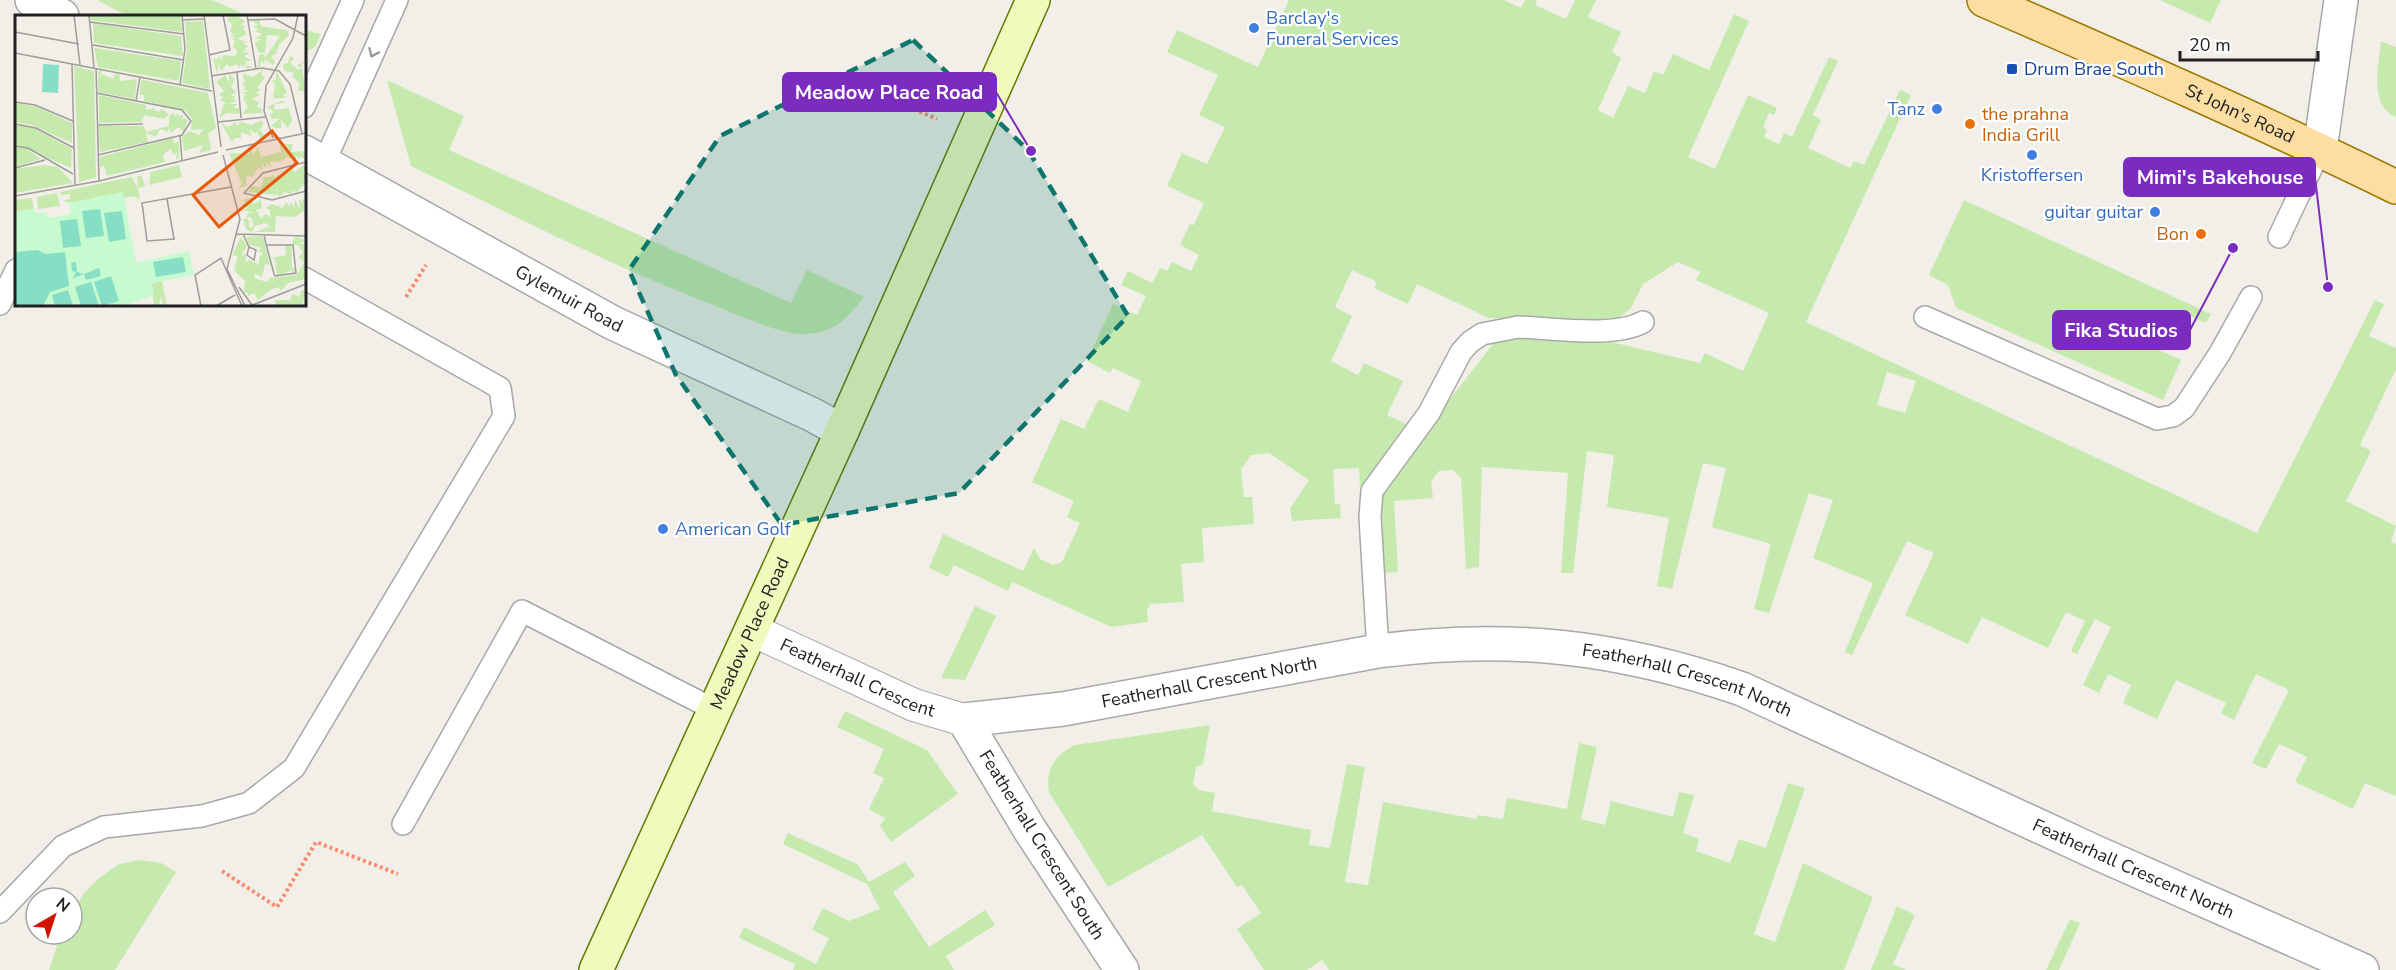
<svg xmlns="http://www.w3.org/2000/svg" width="2396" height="970" font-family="'Nunito Sans',sans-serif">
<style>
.grass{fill:#c6eaae;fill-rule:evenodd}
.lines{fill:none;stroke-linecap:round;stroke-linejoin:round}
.service-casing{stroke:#a8a8a8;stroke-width:24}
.pedestrian-casing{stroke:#a8a8a8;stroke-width:34}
.minor-casing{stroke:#a8a8a8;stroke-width:36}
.secondary-casing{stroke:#637a05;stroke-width:36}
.primary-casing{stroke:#9d7801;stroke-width:36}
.path{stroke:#f98b70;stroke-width:4;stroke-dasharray:3 3;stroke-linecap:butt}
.service{stroke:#fff;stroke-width:21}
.pedestrian{stroke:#fff;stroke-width:32}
.minor{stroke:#fff;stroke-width:33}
.secondary{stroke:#f1fabd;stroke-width:33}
.primary{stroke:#fcdda2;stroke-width:33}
.oneway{stroke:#9b9b9b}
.marked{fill:#0f766e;fill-opacity:0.2;stroke:#0f766e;stroke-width:4.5;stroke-dasharray:12 8;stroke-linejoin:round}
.shop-dot{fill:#3f7fe0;stroke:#fff;stroke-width:2}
.transit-dot{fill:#1a4fb4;stroke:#fff;stroke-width:2}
.food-dot{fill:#e8710a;stroke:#fff;stroke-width:2}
.labels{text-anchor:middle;stroke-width:4.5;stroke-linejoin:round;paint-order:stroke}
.shop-label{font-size:18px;fill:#366cbe;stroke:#fff;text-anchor:start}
.transit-label{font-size:18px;fill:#164399;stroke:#fff;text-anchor:start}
.food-label{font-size:18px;fill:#c56008;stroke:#fff;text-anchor:start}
.street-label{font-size:18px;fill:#212121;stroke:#fff}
.inset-road{fill:none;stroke:#9e9d98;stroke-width:1.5}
.view{fill:#e8590c;fill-opacity:0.15;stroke:#e8590c;stroke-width:3}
.inset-edge{fill:none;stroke:#212121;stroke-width:3}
.leader{fill:none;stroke:#7b2cbf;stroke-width:2}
.callout-dot{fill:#7b2cbf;stroke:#fff;stroke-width:2}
.callout{fill:#7b2cbf;stroke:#7b2cbf;stroke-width:2}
.callout-label{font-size:20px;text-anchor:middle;font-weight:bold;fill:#fff}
</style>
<rect width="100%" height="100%" fill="#f1efe8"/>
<g class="grass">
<polygon points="97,0 212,0 248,16 128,16"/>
<path d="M 1289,0 L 1504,0 L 1521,8 L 1525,0 L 1537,0 L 1535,5 L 1566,19 L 1575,0 L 1596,0 L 1588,17 L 1621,32 L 1612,52 L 1621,58 L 1598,110 L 1613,118 L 1628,86 L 1645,93 L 1654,71 L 1663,75 L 1673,54 L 1709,70 L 1734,14 L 1749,21 L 1688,157 L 1715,169 L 1748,95 L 1777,108 L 1774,115 L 1769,113 L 1763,127 L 1767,130 L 1764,137 L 1779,144 L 1784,133 L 1792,137 L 1829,57 L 1838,61 L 1813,115 L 1821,120 L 1808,148 L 1850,168 L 1854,161 L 1864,165 L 1900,90 L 1911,95 L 1806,322 L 2257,533 L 2375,300 L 2384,304 L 2369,336 L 2396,348 L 2396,369 L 2360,445 L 2371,451 L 2346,501 L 2396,526 L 2391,542 L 2396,544 L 2396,796 L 2365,783 L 2353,809 L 2295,782 L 2307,757 L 2279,744 L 2266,769 L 2252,763 L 2289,690 L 2256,674 L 2234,720 L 2221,713 L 2226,703 L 2176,680 L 2157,719 L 2123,703 L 2131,685 L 2108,674 L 2099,693 L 2083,685 L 2111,627 L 2095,619 L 2077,654 L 2071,651 L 2085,621 L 2066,612 L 2048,648 L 1982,617 L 1968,644 L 1905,615 L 1934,553 L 1907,541 L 1852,655 L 1845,652 L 1873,583 L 1813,558 L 1833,500 L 1809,493 L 1769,613 L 1754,609 L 1771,544 L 1712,527 L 1726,468 L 1703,463 L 1672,589 L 1657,586 L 1669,518 L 1607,507 L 1614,455 L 1587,451 L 1573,573 L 1561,573 L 1568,473 L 1482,467 L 1479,567 L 1466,569 L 1461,478 L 1453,470 L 1439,471 L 1431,482 L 1433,498 L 1394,501 L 1398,572 L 1381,573 L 1378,491 L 1500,335 L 1586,336 L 1700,363 L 1705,353 L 1743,371 L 1769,313 L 1696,280 L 1700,272 L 1678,262 L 1643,284 L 1631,308 L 1620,317 L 1609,320 L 1489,318 L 1417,284 L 1408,304 L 1374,288 L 1377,282 L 1352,270 L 1335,307 L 1352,316 L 1331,361 L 1358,375 L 1364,363 L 1403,381 L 1387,415 L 1406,424 L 1360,488 L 1359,468 L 1333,469 L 1335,504 L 1340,504 L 1341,518 L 1292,521 L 1290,509 L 1309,480 L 1269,453 L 1251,455 L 1241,469 L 1244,497 L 1252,497 L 1254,524 L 1202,528 L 1204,562 L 1181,564 L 1184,602 L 1150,604 L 1147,610 L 1148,622 L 1111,627 L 1012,582 L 1008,591 L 954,565 L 948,577 L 929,568 L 943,534 L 1023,571 L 1034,548 L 1040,559 L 1053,565 L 1062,562 L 1080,523 L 1067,517 L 1074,501 L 1032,482 L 1061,419 L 1084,429 L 1099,399 L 1128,412 L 1141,381 L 1113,368 L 1110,373 L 1087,361 L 1113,304 L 1137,315 L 1146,296 L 1121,285 L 1128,271 L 1152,283 L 1160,268 L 1167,271 L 1172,262 L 1191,271 L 1199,255 L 1180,245 L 1190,224 L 1194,225 L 1204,203 L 1167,186 L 1182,153 L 1207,164 L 1225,127 L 1199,115 L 1218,75 L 1167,52 L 1177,30 L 1258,67 ZM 1887,372 L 1916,381 L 1905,413 L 1877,405 Z"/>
<polygon points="2160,0 2221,0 2210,23"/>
<polygon points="305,30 321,34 315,47 305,52"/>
<path d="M 2381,41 L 2396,47 L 2396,117 C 2368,105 2379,65 2381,41 Z"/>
<path d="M 387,80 L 464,116 L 449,150 L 791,303 L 807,270 L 864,297 C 846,320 832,335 800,334 C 782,334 737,315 718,307 C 613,267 513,215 411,166 Z"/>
<polygon points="1964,200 2211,314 2206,323 2174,309 2157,349 2181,360 2163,400 1956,308 1948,285 1929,275"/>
<polygon points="975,606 996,616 965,680 941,678"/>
<polygon points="845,711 927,750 958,794 891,842 880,826 885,818 869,809 884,778 873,773 884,749 837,727"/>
<path d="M 1210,725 L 1203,764 L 1196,767 L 1193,784 L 1199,790 L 1215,793 L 1212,811 L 1311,830 L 1309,845 L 1330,848 L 1347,764 L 1365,767 L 1345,882 L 1368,885 L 1383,802 L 1477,819 L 1478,815 L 1503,819 L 1507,798 L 1567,809 L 1579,743 L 1597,747 L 1581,819 L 1605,825 L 1611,801 L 1673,817 L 1679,792 L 1694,795 L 1683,833 L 1699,839 L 1696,851 L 1730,863 L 1739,839 L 1766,848 L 1788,783 L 1805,788 L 1754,934 L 1775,942 L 1803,863 L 1873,897 L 1844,970 L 1329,970 L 1322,960 L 1307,970 L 1264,970 L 1237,929 L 1261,913 L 1242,885 L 1237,887 L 1202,835 L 1108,887 L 1049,792 C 1045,769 1055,755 1075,745 Z"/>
<polygon points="788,833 857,864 869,882 905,862 915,876 893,892 929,947 985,910 995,925 946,956 954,970 793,970 795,964 739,938 744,927 816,964 829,938 812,930 823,908 849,921 880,909 867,884 783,844"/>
<polygon points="141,860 161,863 176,872 115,970 49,970 61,934 72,934 72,914 84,893 98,879 119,864"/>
<polygon points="1897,906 1915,915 1893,964 1906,970 1871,970"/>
<polygon points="2070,919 2080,923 2059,970 2046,970"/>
</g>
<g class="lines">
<defs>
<g id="service">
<polyline points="304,107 353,0"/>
<polyline points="324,163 397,0"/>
<polyline points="2279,237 2320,150"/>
<polyline points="0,304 16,270"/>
<polyline points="1925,317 2157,419 2173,416 2184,408 2220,353 2251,297"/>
<path d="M 1378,651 L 1370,517 L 1372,491 L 1429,413 L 1461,352 L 1470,342 L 1482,334 L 1518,327 C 1553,328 1614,338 1643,322"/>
<polyline points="403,824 522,611 715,710"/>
<polyline points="0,912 63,846 104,827 202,816 249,803 294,768 504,416 500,388 304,278"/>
</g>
<g id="pedestrian">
<path id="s1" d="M 752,630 L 914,705 L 964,720"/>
</g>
<g id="minor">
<polyline points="32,0 62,16"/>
<polyline points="2320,150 2341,0"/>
<path id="s2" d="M 304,152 L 613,323 L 811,414 L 842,431"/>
<path id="s3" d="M 1122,970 L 1030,830 L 964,720 L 1063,709 L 1378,651 C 1507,634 1618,646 1742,689 L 2095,852 L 2362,970"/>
</g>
<g id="secondary">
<path id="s4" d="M 596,970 L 842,431 L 1033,0"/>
</g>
<g id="primary">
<path id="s5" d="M 1984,0 C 2122,60 2261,121 2396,187"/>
</g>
</defs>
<use href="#service" class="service-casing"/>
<use href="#pedestrian" class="pedestrian-casing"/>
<use href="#minor" class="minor-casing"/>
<use href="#secondary" class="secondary-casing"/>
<use href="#primary" class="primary-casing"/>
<g class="path">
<polyline points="859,85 937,119"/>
<polyline points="406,297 426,265"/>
<polyline points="222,871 277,907 316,842 398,874"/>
</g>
<use href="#service" class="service"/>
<use href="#pedestrian" class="pedestrian"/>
<use href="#minor" class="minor"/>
<use href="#secondary" class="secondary"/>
<use href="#primary" class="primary"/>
</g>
<defs><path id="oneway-chevron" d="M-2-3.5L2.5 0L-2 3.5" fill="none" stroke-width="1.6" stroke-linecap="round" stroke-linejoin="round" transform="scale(1.5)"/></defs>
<use class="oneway" href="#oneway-chevron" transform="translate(373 53) rotate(114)"/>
<path class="marked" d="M 913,40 L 1028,150 L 1128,316 L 959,493 L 782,525 L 676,375 L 629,270 L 720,136 Z"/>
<g class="shop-dot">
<circle cx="1254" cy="28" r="6"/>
<circle cx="1937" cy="109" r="6"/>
<circle cx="2032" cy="155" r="6"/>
<circle cx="2155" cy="212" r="6"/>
<circle cx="663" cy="529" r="6"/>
</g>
<rect class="transit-dot" x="2006" y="63" width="12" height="12" rx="3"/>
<g class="food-dot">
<circle cx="1970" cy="124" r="6"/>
<circle cx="2201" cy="234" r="6"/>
</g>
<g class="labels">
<g class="shop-label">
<text x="1266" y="24">Barclay's<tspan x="1266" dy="21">Funeral Services</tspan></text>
<text x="1925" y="115" text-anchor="end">Tanz</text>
<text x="2032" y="181" text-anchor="middle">Kristoffersen</text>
<text x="2143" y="218" text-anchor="end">guitar guitar</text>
<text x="675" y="535">American Golf</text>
</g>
<g class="transit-label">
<text x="2024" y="75">Drum Brae South</text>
</g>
<g class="food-label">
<text x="1982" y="120">the prahna<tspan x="1982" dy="21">India Grill</tspan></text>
<text x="2189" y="240" text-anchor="end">Bon</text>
</g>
<g class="street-label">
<text dy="6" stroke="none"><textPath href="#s5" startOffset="280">St John's Road</textPath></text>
<text dy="6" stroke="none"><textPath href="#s2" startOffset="303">Gylemuir Road</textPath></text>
<text dy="6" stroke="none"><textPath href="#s4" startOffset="370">Meadow Place Road</textPath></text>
<text dy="6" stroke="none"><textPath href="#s1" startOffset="116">Featherhall Crescent</textPath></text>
<text dy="6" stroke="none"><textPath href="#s3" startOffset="544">Featherhall Crescent North</textPath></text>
<text dy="6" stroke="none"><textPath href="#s3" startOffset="1030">Featherhall Crescent North</textPath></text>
<text transform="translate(1042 845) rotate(58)" y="6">Featherhall Crescent South</text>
<text dy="6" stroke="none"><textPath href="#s3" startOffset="1516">Featherhall Crescent North</textPath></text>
</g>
</g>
<g transform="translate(15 15)">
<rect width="291" height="291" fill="#f1efe8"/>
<path d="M 75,0 L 165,0 L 167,17 L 76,5 ZM 211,0 L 228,0 L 223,2 L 230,6 L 225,11 L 231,10 L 228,13 L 232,19 L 222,24 L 233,27 L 228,28 L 233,31 L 229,35 L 234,35 L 227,37 L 235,38 L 229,41 L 237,46 L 231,46 L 231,50 L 238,52 L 232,54 L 229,48 L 228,53 L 226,49 L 224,53 L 222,49 L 215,52 L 212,49 L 206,56 L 204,48 L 202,59 L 198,43 L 201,45 L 205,41 L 206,47 L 208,40 L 221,41 L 222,35 L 218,33 L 220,25 L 216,25 L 220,23 L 215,21 L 219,20 L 215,17 L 217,9 L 212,5 L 215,1 ZM 244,5 L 246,11 L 276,16 L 272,16 L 274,20 L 264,30 L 261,39 L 256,41 L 260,47 L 258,50 L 250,44 L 249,49 L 247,45 L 245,52 L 243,52 L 244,40 L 249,39 L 250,43 L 265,21 L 252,20 L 250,37 L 244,38 L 240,28 L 246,24 L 240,24 L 247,19 L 239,16 L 243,15 L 238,11 L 244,10 L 237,6 ZM 188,6 L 195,73 L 194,74 L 167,68 L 172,36 L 170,7 ZM 78,8 L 166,21 L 168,41 L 79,28 ZM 79,33 L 166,46 L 164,66 L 83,52 ZM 275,41 L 279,43 L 275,48 L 283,55 L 286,53 L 282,50 L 291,47 L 286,50 L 291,77 L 283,75 L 285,69 L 277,61 L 279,58 L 269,56 L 268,49 L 273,48 ZM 59,51 L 79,56 L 81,162 L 64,167 ZM 249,54 L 246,59 L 250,63 L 242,73 L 246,75 L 241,78 L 245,80 L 237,84 L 245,88 L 241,91 L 247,94 L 247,98 L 227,99 L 233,92 L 228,83 L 231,79 L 227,78 L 235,76 L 227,75 L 231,73 L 227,71 L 230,71 L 226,68 L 230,67 L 227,58 L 238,62 ZM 83,56 L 87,56 L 84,62 L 87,59 L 98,64 L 100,59 L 105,60 L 105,66 L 122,64 L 120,84 L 83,77 ZM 261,56 L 272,77 L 268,81 L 273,82 L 259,84 L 259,80 L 254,80 L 259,79 L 260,68 L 256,67 L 261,64 ZM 219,59 L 215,61 L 220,64 L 216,72 L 221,77 L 215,81 L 221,81 L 218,84 L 222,86 L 213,89 L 222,89 L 218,93 L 224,93 L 224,99 L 212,98 L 204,103 L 210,87 L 205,86 L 208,82 L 204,80 L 209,76 L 201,67 L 210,60 L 214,68 L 214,60 ZM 128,65 L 193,78 L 201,113 L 193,119 L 196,135 L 184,138 L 188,130 L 169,136 L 167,121 L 175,116 L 184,120 L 188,114 L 176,115 L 177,104 L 171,96 L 129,86 L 129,80 L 125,80 L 124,85 L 126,66 ZM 84,80 L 131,90 L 131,95 L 139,93 L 141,97 L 143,94 L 143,98 L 147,94 L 154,99 L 149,104 L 130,100 L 126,107 L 84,108 ZM 268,85 L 269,88 L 260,89 L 259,95 L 274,93 L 277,106 L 273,113 L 266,105 L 266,113 L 261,113 L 256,111 L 265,103 L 255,105 L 258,104 L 254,100 L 259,97 L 252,92 ZM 0,88 L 22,92 L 57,108 L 57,128 L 17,110 L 0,107 ZM 159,97 L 159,102 L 163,98 L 164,102 L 168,99 L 168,104 L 173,104 L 169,117 L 163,112 L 156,118 L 154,113 L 151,119 L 150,115 L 144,115 L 141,122 L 131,118 L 133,127 L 85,137 L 83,111 L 129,111 L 131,117 L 154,111 L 154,102 ZM 246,105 L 249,108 L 245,115 L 251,122 L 245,123 L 242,116 L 240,119 L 235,114 L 236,121 L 226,117 L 226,123 L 220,123 L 217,127 L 206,108 L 213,112 L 221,107 L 222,111 L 226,107 L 237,110 ZM 0,110 L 17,112 L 57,134 L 56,153 L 0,129 ZM 158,123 L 159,128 L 164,127 L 164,143 L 161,144 L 162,137 L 159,140 L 156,134 L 148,140 L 150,147 L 92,161 L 89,151 L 85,152 L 85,142 ZM 264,126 L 268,134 L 274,133 L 269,129 L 278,129 L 276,137 L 291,136 L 291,140 L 289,144 L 285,141 L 285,144 L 281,141 L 281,145 L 271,142 L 268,146 L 255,147 L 256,152 L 251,148 L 252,153 L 246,149 L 248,155 L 242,152 L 245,157 L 242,154 L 238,162 L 231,161 L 232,170 L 223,174 L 227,169 L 214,138 L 233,139 L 236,134 L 238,140 L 243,132 L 246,142 L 266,137 ZM 0,132 L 10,133 L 26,144 L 0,152 ZM 29,150 L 43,152 L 58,168 L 0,178 L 0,154 ZM 164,150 L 167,162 L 134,170 L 136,157 ZM 289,150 L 291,152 L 291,167 L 281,178 L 278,175 L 276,179 L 270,177 L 264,182 L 261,170 L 263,180 L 233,177 L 237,171 L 244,172 L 243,169 L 246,173 L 249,162 L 257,162 L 257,158 L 260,163 L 263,159 L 265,163 L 270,155 L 272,159 L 278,153 L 279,157 ZM 126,160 L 130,171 L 123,173 L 125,185 L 119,181 L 108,183 L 108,177 L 54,188 L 48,185 L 55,184 L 55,179 L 46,180 L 45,177 L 116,162 L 123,173 L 122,162 ZM 42,178 L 45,191 L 23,194 L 22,182 ZM 288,182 L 291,194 L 280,202 L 261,201 L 260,217 L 240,217 L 253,212 L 257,214 L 251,208 L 240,211 L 237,217 L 231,214 L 228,204 L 233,203 L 235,213 L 239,211 L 236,202 L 230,202 L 234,198 L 229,199 L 233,198 L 240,198 L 228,195 L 233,193 L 227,191 L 231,186 L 226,186 L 234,183 L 239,189 L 243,186 L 242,190 L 244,185 L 246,185 L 247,193 L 241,195 L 246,203 L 251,199 L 255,202 L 255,195 L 251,193 L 257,189 L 264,192 L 265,189 L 266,194 L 272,187 L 274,192 L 276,187 L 279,193 L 280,185 L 285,194 L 284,184 L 287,187 ZM 17,183 L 19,194 L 0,197 L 0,185 ZM 248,221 L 255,250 L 250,249 L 247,262 L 240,259 L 239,263 L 252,267 L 255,263 L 282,260 L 289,247 L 283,242 L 288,238 L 284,231 L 277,228 L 280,222 L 291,225 L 284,229 L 291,229 L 291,264 L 273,268 L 266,276 L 264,272 L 255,275 L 243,285 L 239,278 L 232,282 L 233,278 L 229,277 L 230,266 L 219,255 L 223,242 L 217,240 L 226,222 L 232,231 L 226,241 L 231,239 L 231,248 L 233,245 L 244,249 L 244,242 L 248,239 L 243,236 L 247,233 L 234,230 L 231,222 ZM 276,230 L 277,253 L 281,253 L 278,259 L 277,255 L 262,262 L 260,244 L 256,243 L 271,240 L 270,231 ZM 147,266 L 152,291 L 148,291 L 146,281 L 144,291 L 139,291 L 136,269 ZM 287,275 L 291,276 L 287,291 L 261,290 L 260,285 L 275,285 L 278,279 L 284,282 Z" fill="#c6eaae"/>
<path d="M 108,177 L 121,248 L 174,236 L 179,260 L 137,268 L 139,280 L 108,291 L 0,291 L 0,197 L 19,194 L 20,198 L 32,198 L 33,203 L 49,201 L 56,199 L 54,188 Z" fill="#c6facf"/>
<path d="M 28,49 L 44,50 L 43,78 L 27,77 ZM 85,194 L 89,221 L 71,223 L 67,196 ZM 107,196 L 111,224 L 94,227 L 89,198 ZM 62,204 L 66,231 L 48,233 L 45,206 ZM 22,235 L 31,239 L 50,237 L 54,271 L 35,277 L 28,291 L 1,291 L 0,237 ZM 168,242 L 171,257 L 141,262 L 138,247 ZM 61,247 L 62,257 L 69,259 L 84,253 L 86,261 L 71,265 L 69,259 L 58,263 L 61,257 L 57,256 L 56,248 ZM 96,261 L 104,286 L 87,291 L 79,267 ZM 76,267 L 84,291 L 66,291 L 60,272 ZM 53,275 L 58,291 L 40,291 L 37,280 Z" fill="#86dfc5"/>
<path class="inset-road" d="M 59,0 L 65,50M 74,0 L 79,53M 189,0 L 206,132M 232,0 L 241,54M 167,5 L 190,4M 233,5 L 260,4 L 291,21M 75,7 L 169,19M 0,17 L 64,29M 78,30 L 169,45M 0,38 L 197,76M 194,40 L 215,35 L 208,0M 57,49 L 60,170M 81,53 L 84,166M 222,57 L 226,103M 196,61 L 247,53 L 264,56 L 275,69 L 287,118M 165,70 L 170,34 L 167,0M 81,78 L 167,95 L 176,106 L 167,120 L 83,140M 121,86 L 125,62M 0,87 L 20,90 L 58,106M 203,107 L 250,102M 0,109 L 21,113 L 59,133M 82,110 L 128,109M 165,120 L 167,146M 258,123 L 249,96 L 251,71 L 278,23 L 283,0M 0,131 L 13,133 L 58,159M 211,135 L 291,118M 208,140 L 225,204 L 212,254 L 230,291M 291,147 L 248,158 L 229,178 L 257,185 L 291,176M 0,153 L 30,145M 0,181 L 84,166 L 203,137M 152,184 L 159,224M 221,219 L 291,221M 228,219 L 234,232 L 232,240 L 239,245 L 241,235 L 234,232M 249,219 L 250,225 L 259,259 L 260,261 L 281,258 L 278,230 L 251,230M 160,224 L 132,226 L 127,188 L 216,172M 224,272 L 237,290M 186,291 L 180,260 L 206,243 L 227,291M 201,291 L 220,280M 235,291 L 291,269"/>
<path class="view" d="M 257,116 L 282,148 L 204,212 L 178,180 Z"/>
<rect width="291" height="291" class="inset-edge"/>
</g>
<path class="leader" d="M1031 151L996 92M2328 287L2315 177M2233 248L2190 330"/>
<g class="callout-dot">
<circle cx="1031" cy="151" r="6"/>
<circle cx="2328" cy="287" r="6"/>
<circle cx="2233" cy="248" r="6"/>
</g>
<g class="callout">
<rect x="783" y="73" width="213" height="38" rx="6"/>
<rect x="2124" y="158" width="191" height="38" rx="6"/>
<rect x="2053" y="311" width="137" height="38" rx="6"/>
</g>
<g class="callout-label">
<text x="889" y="99">Meadow Place Road</text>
<text x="2220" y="184">Mimi's Bakehouse</text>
<text x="2121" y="337">Fika Studios</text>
</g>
<g transform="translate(54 916) rotate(39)"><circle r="28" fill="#ffffff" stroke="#a6a6a6" stroke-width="1.5"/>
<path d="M0-4.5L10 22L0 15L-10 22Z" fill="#d11401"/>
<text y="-9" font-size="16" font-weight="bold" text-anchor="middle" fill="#212121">N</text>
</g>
<path d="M2180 51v9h138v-9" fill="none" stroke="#212121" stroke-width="3"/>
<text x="2189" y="51" font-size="18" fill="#212121" stroke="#ffffff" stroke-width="4.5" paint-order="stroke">20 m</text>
</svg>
